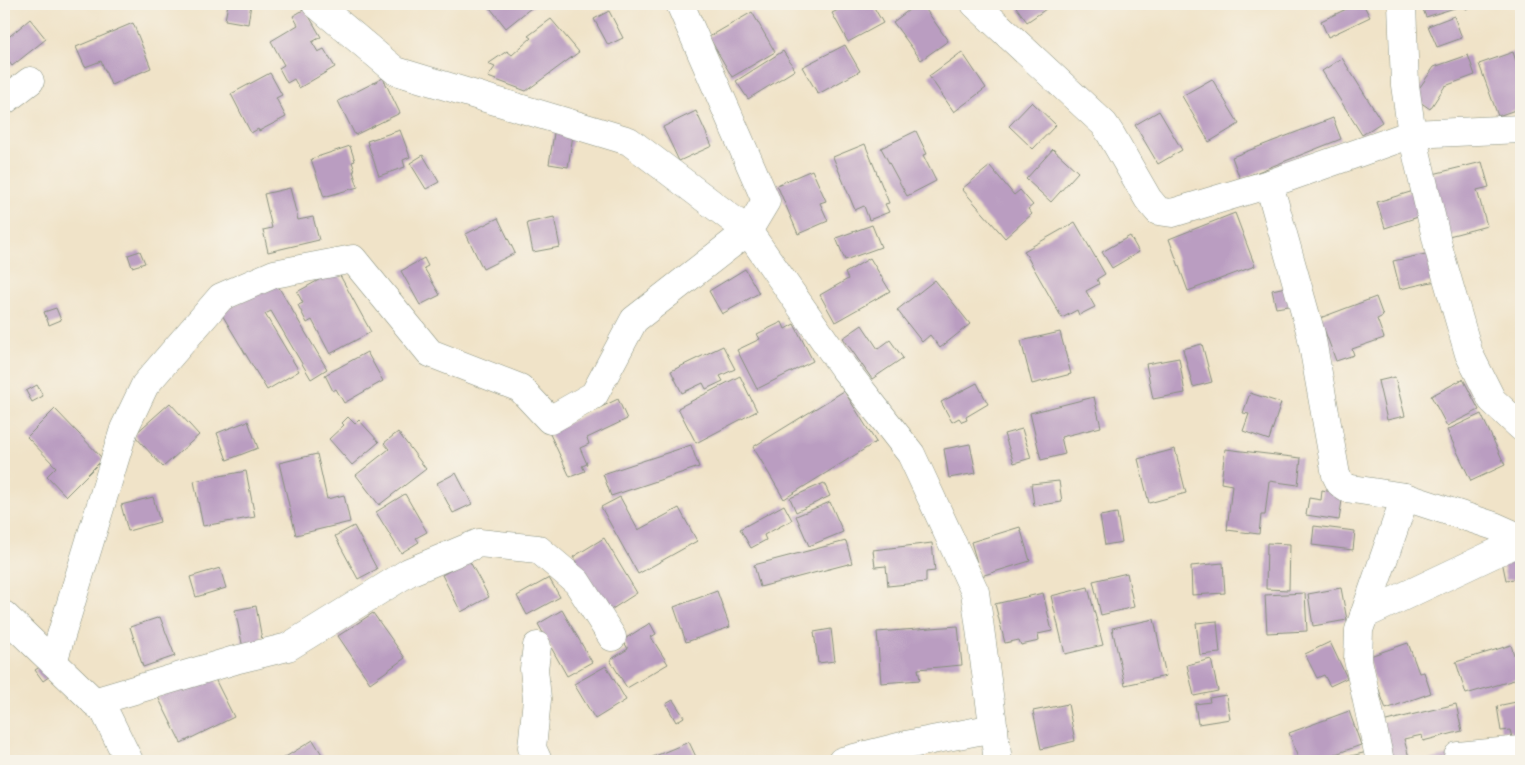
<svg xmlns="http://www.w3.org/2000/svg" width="1525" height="765" font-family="'IM FELL Great Primer',serif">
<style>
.building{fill:#ba9dc1}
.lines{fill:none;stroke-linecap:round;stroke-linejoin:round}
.street-casing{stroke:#88907e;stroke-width:29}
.street{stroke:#fff;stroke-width:28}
</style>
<rect width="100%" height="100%" fill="#f7f3e8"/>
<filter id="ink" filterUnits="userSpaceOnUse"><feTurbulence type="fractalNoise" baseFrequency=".02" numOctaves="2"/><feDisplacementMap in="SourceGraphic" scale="10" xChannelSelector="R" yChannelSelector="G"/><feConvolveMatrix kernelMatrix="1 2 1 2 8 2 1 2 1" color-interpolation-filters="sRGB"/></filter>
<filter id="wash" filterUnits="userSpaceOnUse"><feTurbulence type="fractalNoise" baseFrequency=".0096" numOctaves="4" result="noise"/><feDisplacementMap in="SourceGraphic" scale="20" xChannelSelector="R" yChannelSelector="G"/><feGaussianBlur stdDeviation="1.12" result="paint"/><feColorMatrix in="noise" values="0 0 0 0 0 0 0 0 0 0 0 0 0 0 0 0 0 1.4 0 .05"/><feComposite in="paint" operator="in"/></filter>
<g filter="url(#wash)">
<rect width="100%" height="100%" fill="#f0e3c8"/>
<g id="blocks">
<g class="building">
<polygon points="228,4 251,4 248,24 225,20"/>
<polygon points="487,4 536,4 506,28"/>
<polygon points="850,4 872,4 883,23 848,42 832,13"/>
<polygon points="917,4 922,4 948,41 921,60 893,22"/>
<polygon points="1014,4 1042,4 1046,9 1027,22"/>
<polygon points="1357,4 1363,4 1370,17 1328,37 1321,21"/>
<polygon points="1421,4 1481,4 1466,9 1464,5 1426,17"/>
<polygon points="305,9 321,37 312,42 318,52 324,49 335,67 299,88 294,79 287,83 279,68 284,65 271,41 298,25 293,16"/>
<polygon points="609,11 623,38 608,45 594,19"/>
<polygon points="752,12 775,52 732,77 709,37"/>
<polygon points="1454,16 1462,38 1437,47 1428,26"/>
<polygon points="30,19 46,39 12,66 4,55 4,41"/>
<polygon points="551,19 579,52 526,91 488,77 495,67 488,64 507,51 512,55 531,38 528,36"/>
<polygon points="133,23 151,68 111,85 101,61 85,67 76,47"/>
<polygon points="845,45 860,71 818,94 802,67"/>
<polygon points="783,51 795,70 748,99 736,81"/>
<polygon points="962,52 986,88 954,112 929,76"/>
<polygon points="1513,52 1521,76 1521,108 1498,116 1479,64"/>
<polygon points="1468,55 1475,75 1445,86 1430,109 1413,97 1434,67"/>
<polygon points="1342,58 1382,122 1362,135 1322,71"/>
<polygon points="270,73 282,95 276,98 286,117 259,131 258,129 251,133 231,94"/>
<polygon points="383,78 400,113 355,135 338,101"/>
<polygon points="1212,79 1239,124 1209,142 1182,96"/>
<polygon points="1032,102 1056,125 1033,149 1009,126"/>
<polygon points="696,111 712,146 679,161 663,127"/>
<polygon points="1159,111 1182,150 1158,164 1135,125"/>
<polygon points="1333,118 1341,139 1240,179 1232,157"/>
<polygon points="555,127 574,129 568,167 549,164"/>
<polygon points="400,130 410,157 403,160 405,167 379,176 367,141"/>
<polygon points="916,131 927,154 923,155 936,181 907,196 881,148"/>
<polygon points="865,144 889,203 885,204 889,212 869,220 864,206 855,210 833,157"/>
<polygon points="350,146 355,161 352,162 355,171 353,171 358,187 324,197 311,159"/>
<polygon points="1053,149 1078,172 1051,202 1026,179"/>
<polygon points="423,155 439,182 426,189 410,163"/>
<polygon points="1482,162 1489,187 1477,190 1487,226 1445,237 1429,175"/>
<polygon points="990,166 1014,195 1020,190 1033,205 1028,209 1032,214 1005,238 962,189"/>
<polygon points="812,170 826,201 820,203 828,221 798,234 777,185"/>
<polygon points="290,188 298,220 313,217 319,240 268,252 263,230 272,228 264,194"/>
<polygon points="1417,190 1424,215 1385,228 1377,202"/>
<polygon points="1235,213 1255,266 1188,291 1169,239"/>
<polygon points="554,217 560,247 533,252 527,223"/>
<polygon points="498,218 515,253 483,269 466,234"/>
<polygon points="1075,222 1105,274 1097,279 1099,284 1086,291 1095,307 1079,315 1077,310 1062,318 1024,251"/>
<polygon points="872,225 881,247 845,260 836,238"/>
<polygon points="1130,236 1139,252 1112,268 1102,252"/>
<polygon points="140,251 145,263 132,267 128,255"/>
<polygon points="1430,253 1436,281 1400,289 1393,261"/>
<polygon points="424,258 428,266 424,268 440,295 420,305 401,271"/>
<polygon points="870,258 890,291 835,322 820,295 848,279 845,273"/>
<polygon points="745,269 759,293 722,314 709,291"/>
<polygon points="337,270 371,332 330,354 312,320 307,323 298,305 303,303 297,292"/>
<polygon points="935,280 970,324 940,348 930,335 922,342 897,310"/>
<polygon points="275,281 327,369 311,379 271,311 265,314 299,371 267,390 221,313"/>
<polygon points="1290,286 1294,305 1276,308 1272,290"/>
<polygon points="1376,297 1383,316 1377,319 1384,338 1352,349 1354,355 1336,361 1320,318"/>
<polygon points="56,308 61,320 49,325 44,312"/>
<polygon points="782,322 785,329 794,324 813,361 757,389 737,350 760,339 757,334"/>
<polygon points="862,325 878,349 890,340 903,358 872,379 843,338"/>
<polygon points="1060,332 1071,374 1032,384 1021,341"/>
<polygon points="1202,344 1212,382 1193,387 1183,349"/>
<polygon points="723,346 735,369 720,376 723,381 706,389 703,383 682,393 671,371"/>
<polygon points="367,352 383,381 344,403 336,389 333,391 325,375"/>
<polygon points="1179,358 1185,393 1153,399 1146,364"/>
<polygon points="740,376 757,411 696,443 678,408"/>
<polygon points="1395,377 1405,416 1387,420 1378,381"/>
<polygon points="1463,379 1479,410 1447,426 1431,396"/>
<polygon points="977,383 988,404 966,417 967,420 962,422 959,418 952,422 941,402"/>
<polygon points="37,385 43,396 32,402 26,391"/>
<polygon points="844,391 876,442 784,499 753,447"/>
<polygon points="1250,393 1281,403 1269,440 1243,431 1249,414 1243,413"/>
<polygon points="1094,397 1101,427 1061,437 1065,454 1041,460 1030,413"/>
<polygon points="618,399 627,419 587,438 589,444 580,448 587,464 582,466 585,471 570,477 549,432"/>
<polygon points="170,403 199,435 163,467 134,435"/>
<polygon points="55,409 103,459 66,496 47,476 56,467 27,437"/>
<polygon points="1481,414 1505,465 1471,481 1447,430"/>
<polygon points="348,417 355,424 359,420 379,442 352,465 329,439 344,425 342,423"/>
<polygon points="248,421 258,448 227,460 217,433"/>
<polygon points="1022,429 1031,458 1014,463 1004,434"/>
<polygon points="398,432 426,469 379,505 356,475 389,449 384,443"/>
<polygon points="970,444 976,473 949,478 944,449"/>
<polygon points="691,445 699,467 611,496 603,474"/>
<polygon points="1175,449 1186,493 1149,503 1138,459"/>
<polygon points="1225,449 1301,458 1298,485 1269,481 1265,515 1261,515 1259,534 1227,530 1232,485 1221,483"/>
<polygon points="317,454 327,499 344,495 350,522 296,535 279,463"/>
<polygon points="246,471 255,517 203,526 194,481"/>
<polygon points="456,473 472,504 453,513 437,483"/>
<polygon points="1059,481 1062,502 1034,506 1031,484"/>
<polygon points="824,483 830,496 796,512 790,498"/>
<polygon points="1322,490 1343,494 1339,520 1306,515 1309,498 1321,500"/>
<polygon points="405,494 427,532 416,538 419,542 401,553 376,512"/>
<polygon points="153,497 160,522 128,531 121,505"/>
<polygon points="620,497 638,530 679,508 697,541 638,574 601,507"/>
<polygon points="830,502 843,532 809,546 796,516"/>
<polygon points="784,505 792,520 764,535 766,540 751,548 740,529"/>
<polygon points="1117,513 1122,542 1105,545 1100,516"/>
<polygon points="354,526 377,569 358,579 335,536"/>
<polygon points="1314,526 1355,531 1353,550 1312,545"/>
<polygon points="1020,527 1030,561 981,576 971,542"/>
<polygon points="604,538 637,593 606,613 573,557"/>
<polygon points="846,541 852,563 760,587 754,565"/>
<polygon points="932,543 935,571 926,572 926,582 888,586 886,566 875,567 873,550"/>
<polygon points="1267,543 1290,544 1289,590 1266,589"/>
<polygon points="1521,557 1521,595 1519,595 1515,579 1506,580 1502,561"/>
<polygon points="469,560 489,597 461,612 442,575"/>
<polygon points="1223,563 1225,593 1192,595 1191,566"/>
<polygon points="220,568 226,588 196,597 190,577"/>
<polygon points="1127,573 1134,607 1101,615 1093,581"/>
<polygon points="549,578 560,597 527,615 517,596"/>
<polygon points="1088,587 1103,645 1065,654 1051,596"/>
<polygon points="1341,588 1347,620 1313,626 1308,594"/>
<polygon points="717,591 730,627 686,642 674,607"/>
<polygon points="1043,593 1052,631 1038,634 1039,641 1021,645 1019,640 1005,643 995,604"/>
<polygon points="1305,593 1307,631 1267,633 1265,595"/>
<polygon points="256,606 263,645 243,648 235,610"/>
<polygon points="562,610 592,662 567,676 538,624"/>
<polygon points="373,613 405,658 370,683 338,636"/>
<polygon points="160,617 175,656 143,667 130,627"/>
<polygon points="1154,619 1166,676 1125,685 1112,628"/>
<polygon points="1217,621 1220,653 1200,655 1196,623"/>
<polygon points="650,623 656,634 651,637 668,664 627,688 610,660 628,649 623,640"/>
<polygon points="958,626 962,665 918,669 920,680 881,683 877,632"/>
<polygon points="831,629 835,661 818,663 814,632"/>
<polygon points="1330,642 1347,678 1330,686 1324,675 1317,678 1305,654"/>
<polygon points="1408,643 1419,673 1424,672 1431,693 1386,709 1367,657"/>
<polygon points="1511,645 1521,678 1466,694 1456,662"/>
<polygon points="1211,659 1218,691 1194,696 1187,665"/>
<polygon points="46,663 53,674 43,681 35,670"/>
<polygon points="606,666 626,700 595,719 574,684"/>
<polygon points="211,671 234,717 181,743 158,697"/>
<polygon points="1226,695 1230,719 1198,724 1195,704 1210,702 1209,698"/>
<polygon points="673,700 684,717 676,722 666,704"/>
<polygon points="1521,701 1521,739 1513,741 1510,730 1501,731 1497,706"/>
<polygon points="1068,704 1075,741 1041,749 1033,711"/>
<polygon points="1456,704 1462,731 1423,741 1422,735 1404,739 1410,761 1392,761 1382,722"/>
<polygon points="1349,711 1361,745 1316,761 1299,761 1289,733"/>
<polygon points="313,740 326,761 279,761"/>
<polygon points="689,742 698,761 643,761"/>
<polygon points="1367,752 1369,761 1348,761 1347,757"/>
<polygon points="1448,755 1450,761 1425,761"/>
</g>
</g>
</g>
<g filter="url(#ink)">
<use href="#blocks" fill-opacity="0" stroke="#88907e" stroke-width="1"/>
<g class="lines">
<defs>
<g id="street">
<polyline points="316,4 396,71 629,141 748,231 843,367 911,454 975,592 998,761"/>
<polyline points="975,4 1104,124 1110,133 1148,199 1158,211 1172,213 1269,184 1412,134 1521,129"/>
<polyline points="1402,4 1405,85 1412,134 1439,250 1469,354 1492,400 1521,427"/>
<polyline points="4,101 30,81"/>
<polyline points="1269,184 1311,334 1336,475 1340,483 1346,488 1405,497 1494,526 1521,538"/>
<polyline points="4,615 105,712 129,761"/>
<polyline points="1364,615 1521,541"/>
<polyline points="537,646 534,669 537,699 532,748 538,761"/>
<polyline points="53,662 124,429 145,385 221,297 274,274 353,259 430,353 520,388 550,420 594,395 634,320 748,231 766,201 680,4"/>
<polyline points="94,702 235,660 288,647 409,572 479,543 538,549 577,582 612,637"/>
<polyline points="1458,756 1521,750"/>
<polyline points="842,761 906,745 994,728"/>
<polyline points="1380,761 1358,660 1359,630 1405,497"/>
</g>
</defs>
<use href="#street" class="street-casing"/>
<use href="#street" class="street"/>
</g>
</g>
<rect width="1525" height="765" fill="none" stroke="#f7f3e8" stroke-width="20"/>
</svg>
